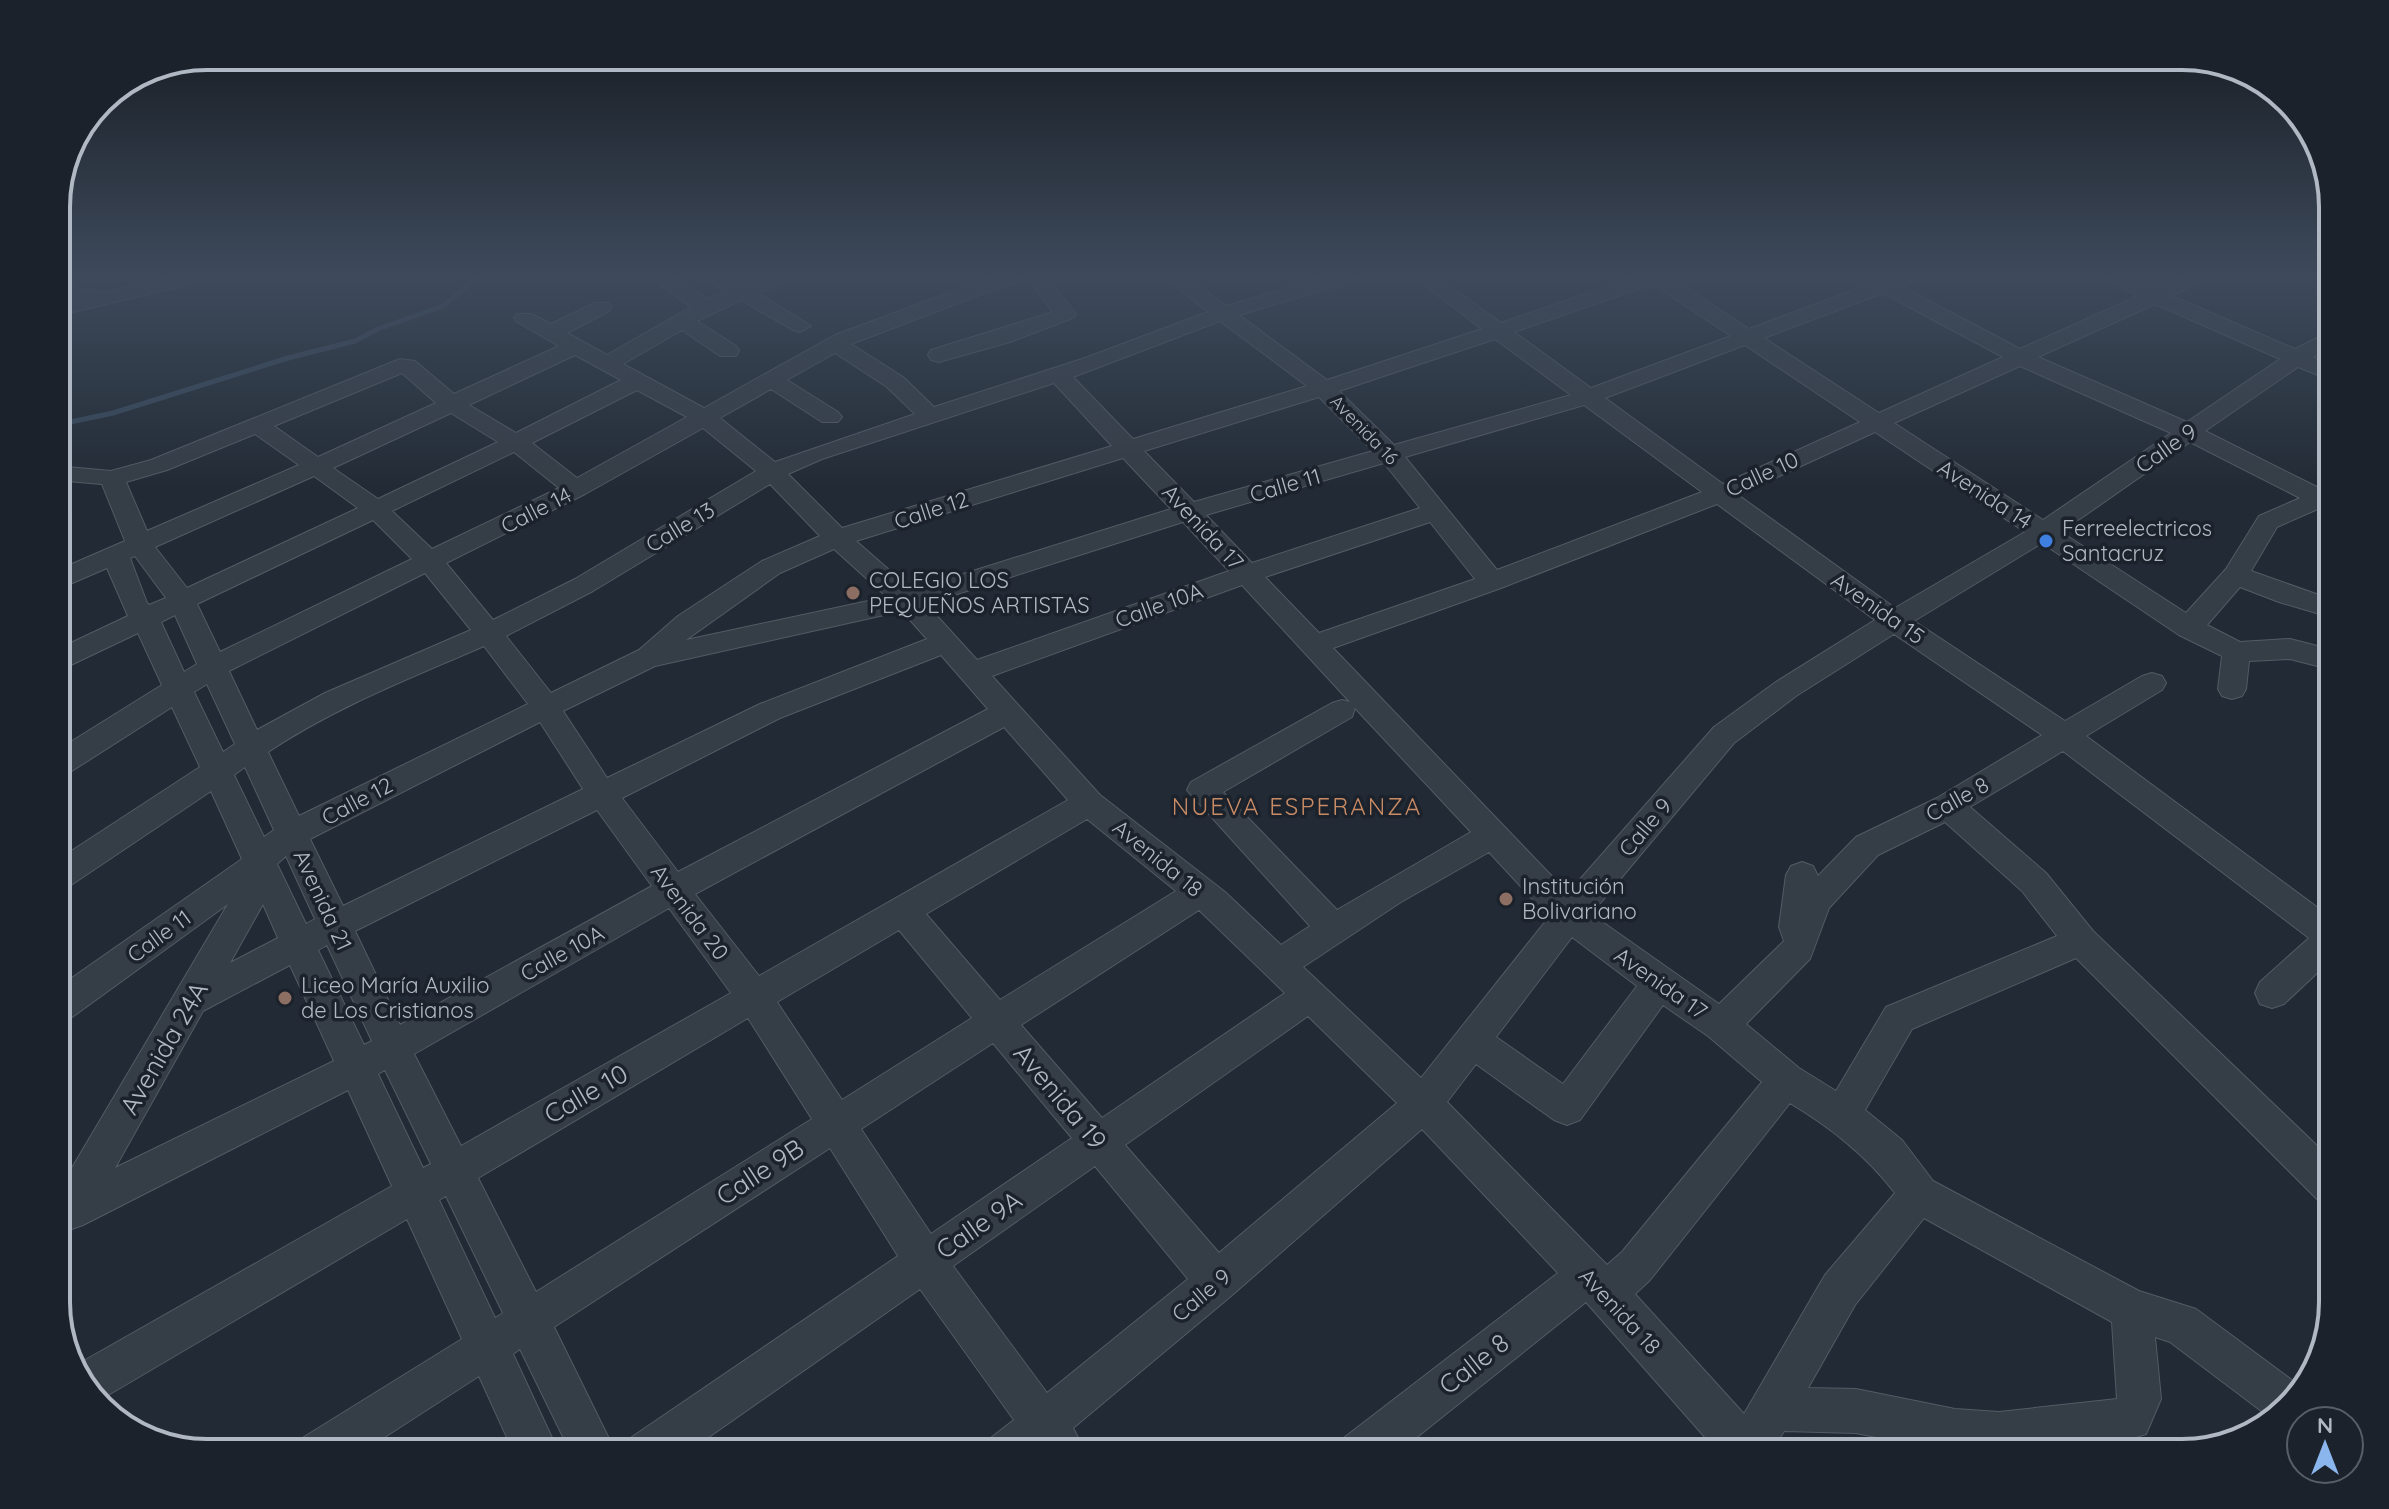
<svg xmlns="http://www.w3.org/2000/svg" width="2389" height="1509" font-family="Quicksand,sans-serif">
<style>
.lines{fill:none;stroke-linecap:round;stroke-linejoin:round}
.stream{stroke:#37485b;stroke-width:5}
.minor-casing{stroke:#535b64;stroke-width:2}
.minor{fill:#353d46;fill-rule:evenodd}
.shop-dot{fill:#3f7fe0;stroke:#1b222b;stroke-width:3}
.education-dot{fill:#8d6e63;stroke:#1b222b;stroke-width:3}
.labels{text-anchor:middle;stroke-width:7;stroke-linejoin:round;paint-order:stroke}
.far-street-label{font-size:18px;fill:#b0b8c3;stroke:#1b222b}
.street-label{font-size:22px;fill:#b0b8c3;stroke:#1b222b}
.poi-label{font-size:22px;fill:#b0b8c3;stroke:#1b222b;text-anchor:start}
.neighbourhood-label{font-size:24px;letter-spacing:2px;fill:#c98b65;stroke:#1b222b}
.near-street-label{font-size:26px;fill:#b0b8c3;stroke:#1b222b}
.rim{fill:none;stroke:#b0b8c3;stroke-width:4}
</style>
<rect width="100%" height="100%" fill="#222b35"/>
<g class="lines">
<polyline class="stream" points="56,425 113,413 288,358 355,341 378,329 443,306 479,276"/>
<defs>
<g id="minor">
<polygon points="56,276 72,276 74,291 92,289 101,293 174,276 210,276 207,280 56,316"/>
<path d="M 704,276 L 729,276 L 743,285 L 764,276 L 792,276 L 789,280 L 758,293 L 811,326 L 800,332 L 793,330 L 741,300 L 697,321 L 736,346 L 739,351 L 736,356 L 720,356 L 682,330 L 623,364 L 704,408 L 835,335 L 994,276 L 1046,276 L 1076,314 L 1073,318 L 1010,342 L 939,362 L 931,360 L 928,355 L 931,350 L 1053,312 L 1029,281 L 1006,285 L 851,344 L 903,377 L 934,407 L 1085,358 L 1208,312 L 1163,276 L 1186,276 L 1226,306 L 1328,276 L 1360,276 L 1357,280 L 1239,315 L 1327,380 L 1482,329 L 1413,276 L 1436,276 L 1501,323 L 1637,276 L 1668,276 L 1749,329 L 1867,285 L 1861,279 L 1863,276 L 1920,276 L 1901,286 L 2020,349 L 2138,296 L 2100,276 L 2127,276 L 2155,288 L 2182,276 L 2209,276 L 2172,296 L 2295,349 L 2333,330 L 2333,345 L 2313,357 L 2333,366 L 2333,381 L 2298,367 L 2205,431 L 2321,489 L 2333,486 L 2333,513 L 2320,508 L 2277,527 L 2251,571 L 2333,600 L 2333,618 L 2279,602 L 2240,587 L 2207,625 L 2240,642 L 2290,639 L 2333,650 L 2333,670 L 2290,659 L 2249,661 L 2246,689 L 2242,696 L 2232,699 L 2222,696 L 2218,689 L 2222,656 L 2179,635 L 2042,543 L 1914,621 L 2065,721 L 2142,676 L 2152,673 L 2162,676 L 2166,683 L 2162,690 L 2086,736 L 2333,919 L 2333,958 L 2284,1004 L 2272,1008 L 2260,1004 L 2255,993 L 2260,982 L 2309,938 L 2063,751 L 1970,807 L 2046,873 L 2093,931 L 2333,1161 L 2333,1207 L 2319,1201 L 2076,958 L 1912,1029 L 1865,1110 L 1902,1140 L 1933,1181 L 2139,1291 L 2196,1309 L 2304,1389 L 2272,1419 L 2170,1342 L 2155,1337 L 2161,1399 L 2146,1434 L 2113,1444 L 2117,1453 L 2071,1453 L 2069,1450 L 1955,1453 L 1856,1433 L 1784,1431 L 1771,1453 L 1719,1453 L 1586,1302 L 1397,1453 L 1339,1453 L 1345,1437 L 1558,1273 L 1422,1129 L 1231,1296 L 1073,1428 L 1086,1453 L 986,1453 L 992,1437 L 1014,1420 L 920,1289 L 686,1453 L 626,1453 L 632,1437 L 898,1256 L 830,1148 L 554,1327 L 616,1453 L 571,1453 L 520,1349 L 513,1354 L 559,1453 L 514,1453 L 479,1376 L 360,1453 L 298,1453 L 304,1437 L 462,1339 L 407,1219 L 98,1401 L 76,1378 L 73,1367 L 392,1186 L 348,1090 L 83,1225 L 69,1230 L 56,1225 L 56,1195 L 228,904 L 68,1020 L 56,1024 L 56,989 L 242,859 L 211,791 L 68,887 L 56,891 L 56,861 L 200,767 L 172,707 L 67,774 L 56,777 L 56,751 L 162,685 L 138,633 L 56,672 L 56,650 L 128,616 L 107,568 L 56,590 L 56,571 L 125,541 L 102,484 L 56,480 L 56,466 L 111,471 L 151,460 L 400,359 L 415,361 L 454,394 L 559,346 L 517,322 L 514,318 L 517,314 L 531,314 L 551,324 L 595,303 L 609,303 L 612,307 L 609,311 L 567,333 L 607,355 L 691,307 L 660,285 L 657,281 L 660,277 L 674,277 L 707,299 L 726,292 ZM 1653,284 L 1731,336 L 1591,388 L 1514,332 ZM 1883,293 L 2003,357 L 1879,413 L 1764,338 ZM 2155,304 L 2280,359 L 2187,422 L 2038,357 ZM 1220,321 L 1307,386 L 1133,439 L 1073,377 ZM 1495,339 L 1571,395 L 1394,445 L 1339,391 ZM 1745,345 L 1860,422 L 1723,484 L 1605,398 ZM 835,353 L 887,387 L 915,414 L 775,462 L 720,418 L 771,389 L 822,422 L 838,422 L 842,417 L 838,412 L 787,380 ZM 575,355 L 621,380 L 516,433 L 469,405 ZM 2020,366 L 2171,433 L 2043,520 L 1894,423 ZM 402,373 L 436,403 L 318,457 L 274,426 ZM 1054,383 L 1112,446 L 842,528 L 788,474 L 822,459 ZM 637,390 L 687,417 L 577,478 L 532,443 ZM 1319,397 L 1373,451 L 1194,502 L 1144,451 ZM 1584,405 L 1702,492 L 1497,570 L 1405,457 ZM 451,413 L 498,442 L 378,499 L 333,468 ZM 703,428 L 756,471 L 575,579 L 493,620 L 446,563 L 585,494 ZM 1875,432 L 2025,532 L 1895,608 L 1738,495 ZM 255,434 L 299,465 L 147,531 L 126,482 L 167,470 ZM 2190,442 L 2300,498 L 2259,516 L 2226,569 L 2186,613 L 2061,532 ZM 514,452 L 559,488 L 432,549 L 392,511 ZM 1123,458 L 1171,509 L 912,590 L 856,541 ZM 1384,463 L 1420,508 L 1252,563 L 1206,515 ZM 314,476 L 358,508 L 187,588 L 155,547 ZM 770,484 L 820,536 L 762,561 L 678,616 L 639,650 L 551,693 L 506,636 L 593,591 ZM 1717,504 L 1875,620 L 1776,682 L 1714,727 L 1568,893 L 1333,648 L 1501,588 ZM 373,520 L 412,559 L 220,652 L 197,604 ZM 1183,522 L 1229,571 L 977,660 L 926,604 ZM 1430,522 L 1475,579 L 1319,633 L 1265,577 ZM 834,549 L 887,597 L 686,640 L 780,573 ZM 135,556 L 166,598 L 149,605 L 147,603 L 130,558 ZM 425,573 L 471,630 L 325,693 L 257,730 L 229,671 ZM 1242,585 L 1350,702 L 1342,700 L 1332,703 L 1191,782 L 1187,790 L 1310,926 L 1281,945 L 1225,892 L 1100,795 L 992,676 ZM 902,611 L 927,639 L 760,704 L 607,778 L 563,711 L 655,666 ZM 175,615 L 197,664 L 184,672 L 161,622 ZM 1894,634 L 2042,735 L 1937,798 L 1856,837 L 1818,876 L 1813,866 L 1802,862 L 1791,866 L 1786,875 L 1779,927 L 1784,941 L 1719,1004 L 1591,914 L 1734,743 L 1796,696 ZM 484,646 L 528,704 L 299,816 L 268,752 C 335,707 411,678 484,646 ZM 941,655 L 988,709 L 678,872 L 622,798 L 780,718 ZM 207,684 L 235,744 L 223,752 L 194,692 ZM 1355,708 L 1471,832 L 1337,910 L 1223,792 L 1352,717 ZM 540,722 L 583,789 L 343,906 L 310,839 ZM 1004,727 L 1068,800 L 759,976 L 695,894 ZM 245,767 L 274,830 L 264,837 L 234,775 ZM 597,810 L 652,886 L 400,1025 L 355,931 ZM 1087,819 L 1176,891 L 1000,1000 L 926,914 ZM 1945,822 L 2022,891 L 2057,936 L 1886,1007 L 1836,1091 L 1799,1068 L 1746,1024 L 1810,959 L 1829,908 L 1878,855 ZM 1489,852 L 1549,917 L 1421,1078 L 1303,967 L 1401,902 ZM 286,856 L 315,919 L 306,924 L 277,864 ZM 263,904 L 278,938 L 230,963 ZM 669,908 L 731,993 L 461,1146 L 414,1054 ZM 1199,910 L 1285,993 L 1102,1118 L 1021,1025 ZM 899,930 L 972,1018 L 842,1100 L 777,1002 ZM 1572,937 L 1637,986 L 1563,1084 L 1496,1037 ZM 327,945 L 372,1041 L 364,1045 L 318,950 ZM 290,965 L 334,1061 L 115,1168 L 203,1011 ZM 1663,1005 L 1708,1036 L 1762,1082 L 1622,1252 L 1607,1265 L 1447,1102 L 1476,1064 L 1554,1120 L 1567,1125 L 1580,1120 ZM 1308,1016 L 1397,1103 L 1219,1253 L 1125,1145 ZM 748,1018 L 812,1119 L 536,1292 L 478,1178 ZM 993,1043 L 1072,1138 L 931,1234 L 861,1129 ZM 385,1070 L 431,1164 L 423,1168 L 378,1074 ZM 1790,1103 C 1831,1128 1866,1155 1895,1193 L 1825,1275 L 1744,1414 L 1635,1294 L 1650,1280 ZM 1095,1166 L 1188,1279 L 1047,1393 L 953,1266 ZM 446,1196 L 503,1313 L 495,1318 L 439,1200 ZM 1924,1218 L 2112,1322 L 2117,1399 L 1999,1412 L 1955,1409 L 1856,1389 L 1808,1388 L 1855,1305 Z"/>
</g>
</defs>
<use href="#minor" class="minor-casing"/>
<use href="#minor" class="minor"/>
</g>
<linearGradient id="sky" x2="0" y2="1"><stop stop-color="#13181d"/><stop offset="0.57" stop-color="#3e4a5c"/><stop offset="1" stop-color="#3e4a5c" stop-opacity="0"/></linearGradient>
<rect width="2389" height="487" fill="url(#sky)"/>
<circle class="shop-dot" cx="2046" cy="541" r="8"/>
<g class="education-dot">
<circle cx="853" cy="593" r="8"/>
<circle cx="1506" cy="899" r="8"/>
<circle cx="285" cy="998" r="8"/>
</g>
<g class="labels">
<g class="far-street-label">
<text transform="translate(1364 430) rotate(46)" y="6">Avenida 16</text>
</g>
<g class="street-label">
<text transform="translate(2166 448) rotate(-35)" y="8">Calle 9</text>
<text transform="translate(1762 474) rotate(-25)" y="8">Calle 10</text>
<text transform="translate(1285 485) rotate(-16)" y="8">Calle 11</text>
<text transform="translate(1985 494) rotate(33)" y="8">Avenida 14</text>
<text transform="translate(536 510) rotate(-27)" y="8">Calle 14</text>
<text transform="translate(931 510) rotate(-18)" y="8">Calle 12</text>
<text transform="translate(680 527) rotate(-31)" y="8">Calle 13</text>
<text transform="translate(1203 527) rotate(47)" y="8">Avenida 17</text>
<text transform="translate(1159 605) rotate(-20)" y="8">Calle 10A</text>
<text transform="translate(1878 608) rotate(35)" y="8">Avenida 15</text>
<text transform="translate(1957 799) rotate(-29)" y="8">Calle 8</text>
<text transform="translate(357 801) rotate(-28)" y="8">Calle 12</text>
<text transform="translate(1645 827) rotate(-50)" y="8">Calle 9</text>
<text transform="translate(1158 858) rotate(39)" y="8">Avenida 18</text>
<text transform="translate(323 900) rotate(65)" y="8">Avenida 21</text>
<text transform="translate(690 912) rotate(53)" y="8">Avenida 20</text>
<text transform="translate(159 936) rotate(-36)" y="8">Calle 11</text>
<text transform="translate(562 953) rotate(-29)" y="8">Calle 10A</text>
<text transform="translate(1661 983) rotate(35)" y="8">Avenida 17</text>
<text transform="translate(1201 1295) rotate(-40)" y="8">Calle 9</text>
<text transform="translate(1620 1311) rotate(47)" y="8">Avenida 18</text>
</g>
<g class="poi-label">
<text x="2062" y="536">Ferreelectricos<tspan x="2062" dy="25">Santacruz</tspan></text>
<text x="869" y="588">COLEGIO LOS<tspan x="869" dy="25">PEQUEÑOS ARTISTAS</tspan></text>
<text x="1522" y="894">Institución<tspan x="1522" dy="25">Bolivariano</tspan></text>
<text x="301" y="993">Liceo María Auxilio<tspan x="301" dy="25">de Los Cristianos</tspan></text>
</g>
<g class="neighbourhood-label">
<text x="1297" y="815">NUEVA ESPERANZA</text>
</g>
<g class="near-street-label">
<text transform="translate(164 1048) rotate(-60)" y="9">Avenida 24A</text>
<text transform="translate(586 1094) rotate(-30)" y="9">Calle 10</text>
<text transform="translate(1060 1097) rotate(50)" y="9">Avenida 19</text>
<text transform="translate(760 1172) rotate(-33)" y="9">Calle 9B</text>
<text transform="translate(979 1225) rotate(-35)" y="9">Calle 9A</text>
<text transform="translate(1474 1364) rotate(-38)" y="9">Calle 8</text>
</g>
</g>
<path d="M0 0H2389V1509H0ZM207 70H2182A137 137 0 0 1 2319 207V1302A137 137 0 0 1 2182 1439H207A137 137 0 0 1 70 1302V207A137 137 0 0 1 207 70Z" fill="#1b222b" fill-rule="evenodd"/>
<path class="rim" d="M207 70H2182A137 137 0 0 1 2319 207V1302A137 137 0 0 1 2182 1439H207A137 137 0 0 1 70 1302V207A137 137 0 0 1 207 70Z"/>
<g transform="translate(2325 1445)"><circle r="38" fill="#1b222b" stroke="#575e68" stroke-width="2"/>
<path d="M0-6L14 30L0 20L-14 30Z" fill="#8ab5ed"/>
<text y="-12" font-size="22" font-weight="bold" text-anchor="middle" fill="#b0b8c3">N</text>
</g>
</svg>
